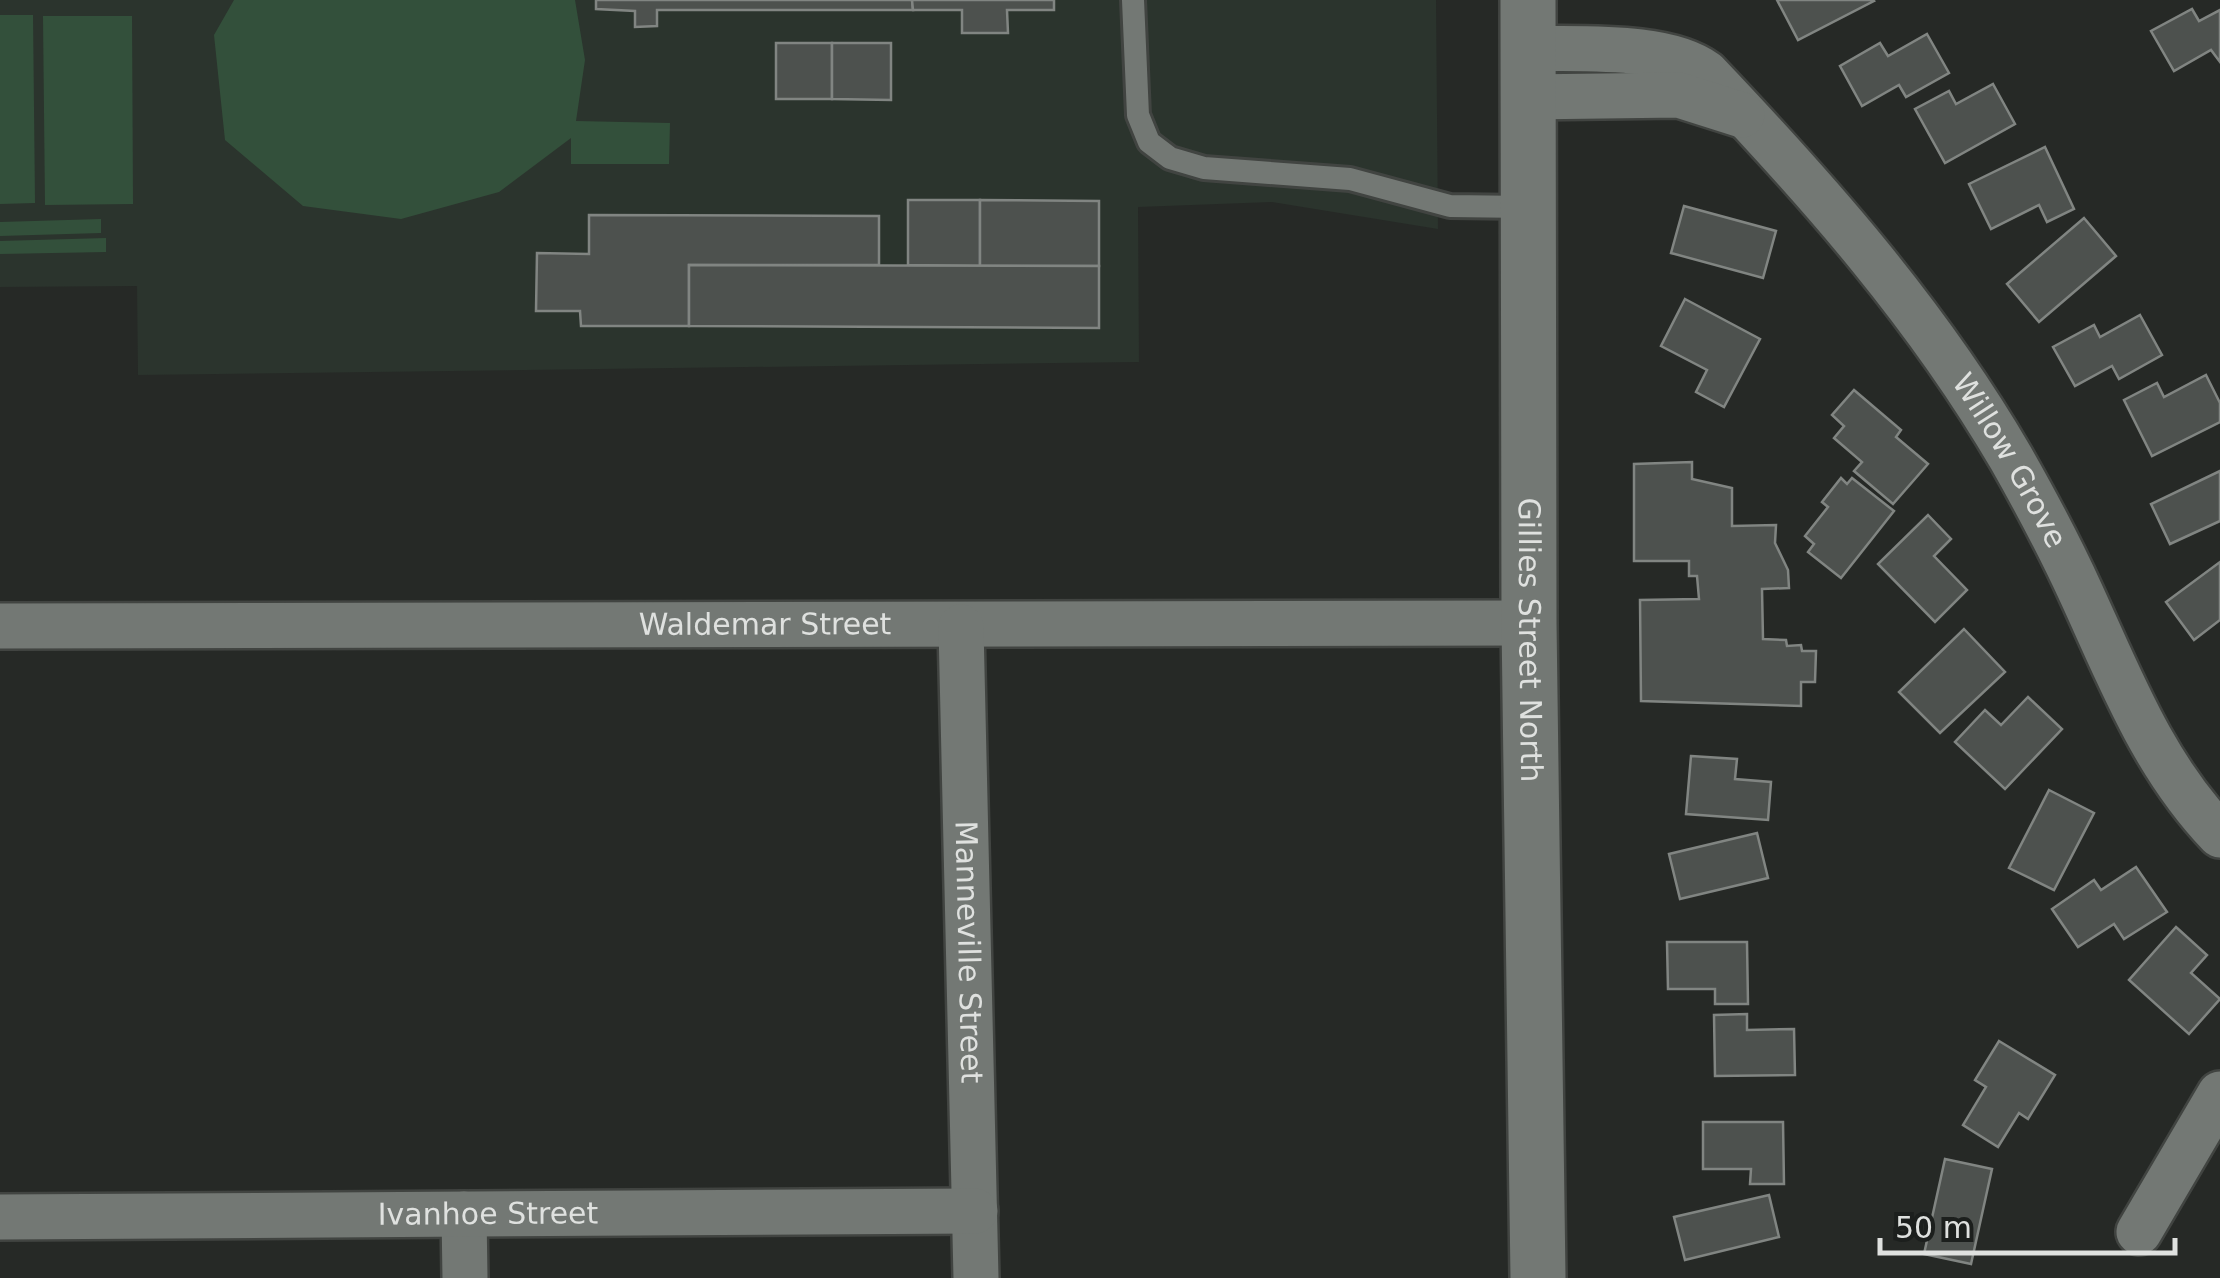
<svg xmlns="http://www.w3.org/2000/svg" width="2220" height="1278" font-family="'DejaVu Sans',sans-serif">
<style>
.built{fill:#2b342d}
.green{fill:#33503b}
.building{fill:#4d514e;stroke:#818582;stroke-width:2.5}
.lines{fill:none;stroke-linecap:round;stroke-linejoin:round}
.service-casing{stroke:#414441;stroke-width:28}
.minor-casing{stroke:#414441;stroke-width:50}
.secondary-casing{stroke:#414441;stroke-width:60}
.service{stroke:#737874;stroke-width:22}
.minor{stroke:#737874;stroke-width:45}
.secondary{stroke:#737874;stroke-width:55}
.labels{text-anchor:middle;stroke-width:8;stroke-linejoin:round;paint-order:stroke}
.street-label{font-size:30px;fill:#dfe1df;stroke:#1c1f1d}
</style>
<rect width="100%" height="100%" fill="#262926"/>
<polygon class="built" points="0,0 1436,0 1438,229 1272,202 1138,207 1139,362 138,375 137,286 0,287"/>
<g class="green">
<polygon points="234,0 575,0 585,60 576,121 670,123 669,164 571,164 571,138 499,192 401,219 303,206 225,140 214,35"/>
<polygon points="0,15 33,15 35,203 0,204"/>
<polygon points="43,16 132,16 133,204 45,205"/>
<polygon points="101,219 101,233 0,236 0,222"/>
<polygon points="106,238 106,252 0,254 0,241"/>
</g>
<g class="building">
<polygon points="596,0 912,0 913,10 657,10 657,26 635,27 635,11 596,9"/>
<polygon points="912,0 1054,0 1054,10 1007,10 1008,33 962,33 962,10 913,10"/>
<polygon points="1777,0 1873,0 1874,1 1798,40"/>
<polygon points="2192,9 2199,21 2220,10 2220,62 2211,50 2174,71 2151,31"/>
<polygon points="1927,34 1949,73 1906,97 1899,85 1862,106 1840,66 1880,43 1888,56"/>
<rect x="776" y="43" width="56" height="56"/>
<polygon points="832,43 891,43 891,100 832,99"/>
<polygon points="1993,84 2015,124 1945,163 1915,109 1949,91 1956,104"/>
<polygon points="2045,147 2074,209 2047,222 2039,205 1991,229 1969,184"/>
<polygon points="908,200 980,200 980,266 908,265"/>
<polygon points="980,200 1099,201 1099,266 980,266"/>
<polygon points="1684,206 1776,231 1763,278 1671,253"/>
<polygon points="589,215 879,216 879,265 689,265 689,326 581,326 580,311 536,311 537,253 589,254"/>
<polygon points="2084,218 2116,256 2039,322 2007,284"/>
<polygon points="689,265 1099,266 1099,328 689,326"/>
<polygon points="1685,299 1760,339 1724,407 1696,392 1707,370 1661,346"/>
<polygon points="2140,315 2162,355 2119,379 2112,366 2075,386 2053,347 2094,325 2100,337"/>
<polygon points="2206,375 2220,403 2220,422 2152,456 2124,400 2157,383 2164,397"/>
<polygon points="1854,390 1901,430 1896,437 1928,464 1893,504 1854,471 1862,462 1834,438 1844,426 1832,415"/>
<polygon points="1692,462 1692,479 1732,488 1732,526 1776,525 1775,543 1788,570 1789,588 1762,589 1763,639 1786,640 1787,646 1801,645 1802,651 1816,651 1815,682 1801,682 1801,706 1641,701 1640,600 1699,599 1697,576 1689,576 1689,561 1634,561 1634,464"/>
<polygon points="2220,471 2220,521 2170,544 2151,504"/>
<polygon points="1841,478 1847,484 1852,478 1894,511 1841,578 1808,552 1814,544 1805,536 1828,507 1822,502"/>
<polygon points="1928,515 1951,539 1934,556 1967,590 1935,622 1878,564"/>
<polygon points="2220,562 2220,620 2194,640 2166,602"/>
<polygon points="1964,629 2005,672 1940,733 1899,692"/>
<polygon points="2028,697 2062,729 2005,789 1955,742 1985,710 2001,725"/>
<polygon points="1691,756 1737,759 1735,779 1771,782 1768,820 1686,814"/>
<polygon points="2049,790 2094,813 2054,890 2009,868"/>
<polygon points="1757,833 1768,878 1680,899 1669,854"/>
<polygon points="2136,867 2167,912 2124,939 2114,924 2078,947 2052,909 2094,880 2101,890"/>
<polygon points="2176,927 2207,955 2191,973 2220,999 2189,1034 2129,980"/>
<polygon points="1667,942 1747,942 1748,1004 1715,1004 1715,989 1668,989"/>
<polygon points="1747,1014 1747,1030 1794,1029 1795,1075 1715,1076 1714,1015"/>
<polygon points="1999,1041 2055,1075 2028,1119 2019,1113 1998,1147 1963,1125 1986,1087 1975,1080"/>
<polygon points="1703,1122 1783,1122 1784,1184 1750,1184 1751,1169 1703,1169"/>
<polygon points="1945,1159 1992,1169 1971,1264 1924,1254"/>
<polygon points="1769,1195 1779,1237 1685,1260 1674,1217"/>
</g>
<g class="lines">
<defs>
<polyline id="service" points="1133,0 1138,115 1149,142 1170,158 1204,168 1350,179 1450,206 1526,207"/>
<g id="minor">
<path id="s1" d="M 1529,48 C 1577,50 1666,43 1706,73 C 1820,193 1927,314 2011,458 C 2036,502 2060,547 2081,593 C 2121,680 2153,765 2220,835"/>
<polyline points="1527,97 1679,95 1742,115"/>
<path id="s2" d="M 0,626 L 1529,623"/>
<path id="s3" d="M 961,627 L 976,1278"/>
<polyline points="464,1214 465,1278"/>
<path id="s4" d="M 0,1217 L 975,1211"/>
<polyline points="2139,1232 2220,1094"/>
</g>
<g id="secondary">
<path id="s5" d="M 1528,0 L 1529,623 L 1538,1278"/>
</g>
</defs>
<use href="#service" class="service-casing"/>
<use href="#minor" class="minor-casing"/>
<use href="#secondary" class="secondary-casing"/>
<use href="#service" class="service"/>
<use href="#minor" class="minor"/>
<use href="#secondary" class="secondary"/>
</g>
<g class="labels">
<g class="street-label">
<text dy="10" stroke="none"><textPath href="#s1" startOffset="675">Willow Grove</textPath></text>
<text dy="10" stroke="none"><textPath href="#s2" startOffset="765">Waldemar Street</textPath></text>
<text dy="10" stroke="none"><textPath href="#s5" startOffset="640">Gillies Street North</textPath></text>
<text dy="10" stroke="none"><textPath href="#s3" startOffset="325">Manneville Street</textPath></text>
<text dy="10" stroke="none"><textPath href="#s4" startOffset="488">Ivanhoe Street</textPath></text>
</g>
</g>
<path d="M1880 1238v15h295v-15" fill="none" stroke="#dfe1df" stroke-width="5"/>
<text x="1895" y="1238" font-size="30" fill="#dfe1df" stroke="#1c1f1d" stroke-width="8" paint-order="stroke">50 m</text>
</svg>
